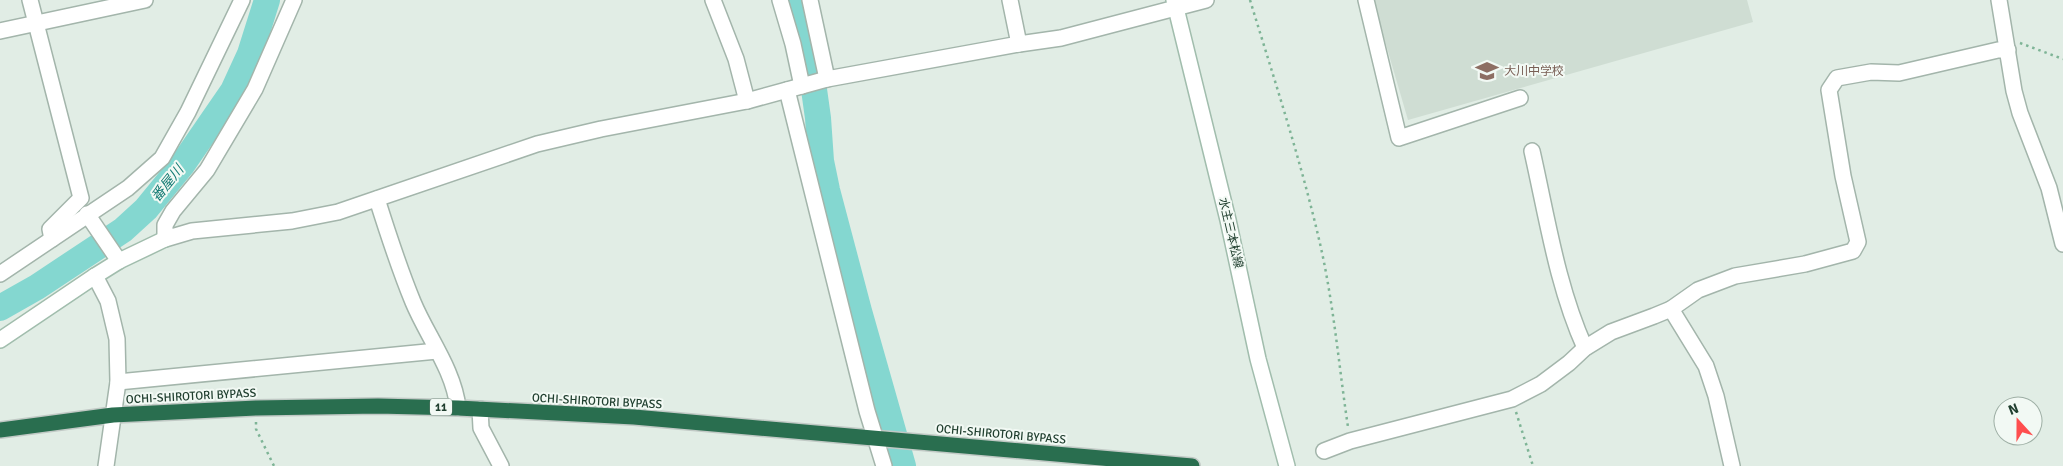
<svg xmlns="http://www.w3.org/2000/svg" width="2063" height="466" font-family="Signika,'Noto Sans JP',sans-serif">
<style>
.built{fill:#cfddd3}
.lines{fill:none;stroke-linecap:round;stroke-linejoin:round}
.river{stroke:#84d7d0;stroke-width:26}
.street-casing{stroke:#a3b5ab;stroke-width:18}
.secondary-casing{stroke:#a1bdad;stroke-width:18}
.highway-casing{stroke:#c1c9c5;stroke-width:18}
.path{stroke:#7eb496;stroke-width:2.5;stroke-dasharray:2.5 4;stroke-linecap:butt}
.street{stroke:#fff;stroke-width:15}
.secondary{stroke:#fff;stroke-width:15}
.highway{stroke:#296e4f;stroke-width:15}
.labels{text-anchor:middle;stroke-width:4;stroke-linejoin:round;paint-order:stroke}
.shield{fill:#f2f9f4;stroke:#5f776a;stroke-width:1}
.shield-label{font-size:11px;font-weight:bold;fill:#203f2f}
.education-label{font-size:12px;fill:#785e54;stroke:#f2f9f4;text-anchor:start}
.street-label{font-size:12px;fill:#203f2f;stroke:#f2f9f4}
.water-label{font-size:14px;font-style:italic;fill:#147b74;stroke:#f2f9f4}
</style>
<rect width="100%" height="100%" fill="#e1ede5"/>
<polygon class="built" points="1373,0 1747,0 1753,22 1408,120"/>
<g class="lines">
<g class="river">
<polyline points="793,0 811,68 818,118 821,161 827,190 859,311 903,466"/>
<polyline points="0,308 37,287 123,230 146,209 182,165 233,91 250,54 267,0"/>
</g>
<defs>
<g id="street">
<polyline points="30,0 81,198 50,229 52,239"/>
<polyline points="294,0 255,89 207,170 173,211 165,225 165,239 192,231 292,221 338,212 537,144 601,129 747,101 827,79 1019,44 1061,38 1206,0"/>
<polyline points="713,0 736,59 747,101"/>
<polyline points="780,0 793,44 802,86"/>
<polyline points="810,0 827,79"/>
<polyline points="1010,0 1019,44"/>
<polyline points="1366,0 1399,138 1520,98"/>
<polyline points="1999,0 2014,91 2020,113 2049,188 2063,244"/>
<polyline points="0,31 145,0"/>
<polyline points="787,90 867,411 884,466"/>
<path d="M 1532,151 C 1547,217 1557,286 1585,348"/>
<path d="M 377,199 C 388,234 399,268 413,302 C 427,336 454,370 458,408"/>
<polyline points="87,214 119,261"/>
<polyline points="0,274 128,188 162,158 188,112 242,0"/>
<polyline points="95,276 108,301 117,339 118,382 106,466"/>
<polyline points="1671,309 1706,366 1716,396 1732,466"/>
<polyline points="118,382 437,351"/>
<polyline points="480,409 481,428 501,466"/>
<polyline points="1324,451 1350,441 1512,399 1541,384 1569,363 1585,348 1611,332 1654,316 1671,309 1698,290 1735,276 1805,264 1853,251 1858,242 1843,176 1829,90 1837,78 1871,72 1899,73 1998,50 2008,50"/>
</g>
<g id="secondary">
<polyline points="1174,0 1228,220 1258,359 1287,466"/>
<polyline points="0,340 95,276 119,261 165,239"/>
</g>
<polyline id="highway" points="0,430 113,415 256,408 378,406 458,408 634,417 1192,466"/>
</defs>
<use href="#street" class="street-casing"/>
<use href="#secondary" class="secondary-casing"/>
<use href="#highway" class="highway-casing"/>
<g class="path">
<path d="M 1250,0 C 1275,82 1302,164 1321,248 C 1334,307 1339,367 1348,427"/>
<polyline points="2020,43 2063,59"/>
<polyline points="1516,412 1533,466"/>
<polyline points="256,422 256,429 274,466"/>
</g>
<use href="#street" class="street"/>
<use href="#secondary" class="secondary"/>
<use href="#highway" class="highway"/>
</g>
<defs>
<symbol id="school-bare" viewBox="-9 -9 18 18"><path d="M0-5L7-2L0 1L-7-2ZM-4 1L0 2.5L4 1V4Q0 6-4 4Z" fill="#8d6e63" stroke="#f2f9f4" stroke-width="2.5" paint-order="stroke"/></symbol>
</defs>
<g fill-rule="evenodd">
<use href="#school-bare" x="1471" y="55" width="32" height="32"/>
</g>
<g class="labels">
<rect class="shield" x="430" y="398.5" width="22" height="17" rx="4"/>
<g class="shield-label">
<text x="441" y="411">11</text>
</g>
<g class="education-label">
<text x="1504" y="75">大川中学校</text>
</g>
<g class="street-label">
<text transform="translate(1231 233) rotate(77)" y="4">水主三本松線</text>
<text transform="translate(191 396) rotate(-3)" y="4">OCHI-SHIROTORI BYPASS</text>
<text transform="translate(597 401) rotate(3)" y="4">OCHI-SHIROTORI BYPASS</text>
<text transform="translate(1001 434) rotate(5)" y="4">OCHI-SHIROTORI BYPASS</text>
</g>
<g class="water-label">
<text transform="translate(167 183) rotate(-51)" y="5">番屋川</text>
</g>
</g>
<g transform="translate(2018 421) rotate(339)"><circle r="24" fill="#f2f9f4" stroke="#9eafa5"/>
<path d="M0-4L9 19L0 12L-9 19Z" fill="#fe4e4e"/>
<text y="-8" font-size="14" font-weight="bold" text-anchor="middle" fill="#203f2f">N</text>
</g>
</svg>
